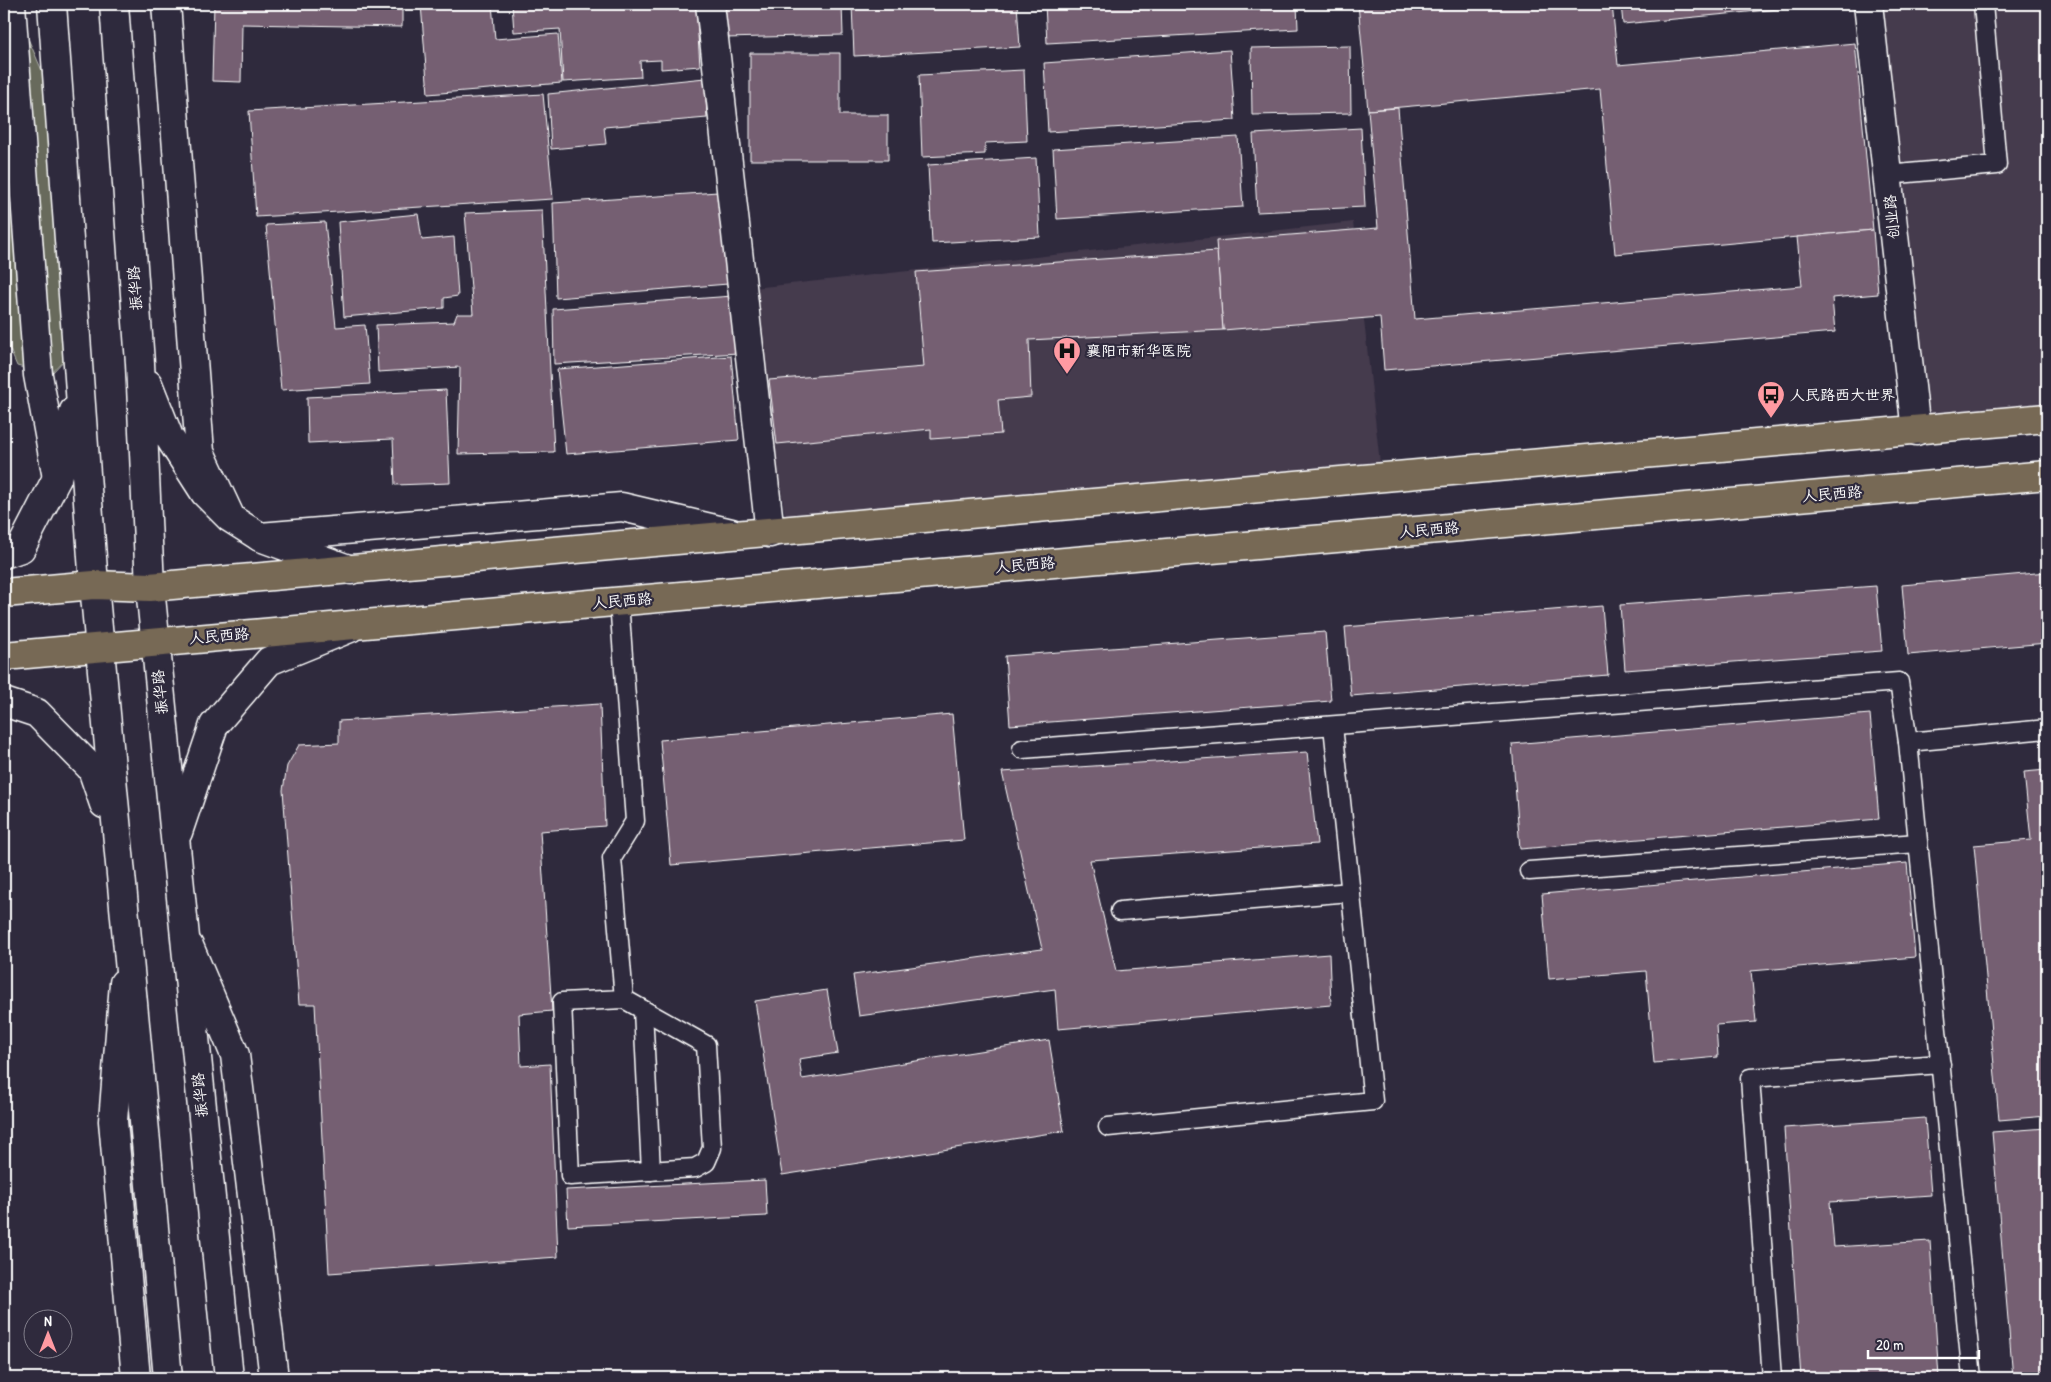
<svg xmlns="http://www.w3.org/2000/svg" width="2051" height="1382" font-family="'Patrick Hand','LXGW WenKai TC',sans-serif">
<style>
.built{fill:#443a4d}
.green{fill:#676a5c;stroke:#b3b4ae}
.building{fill:#755e72;stroke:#fff}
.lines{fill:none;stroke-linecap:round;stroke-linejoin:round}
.service-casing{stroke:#fff;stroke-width:21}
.minor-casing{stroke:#fff;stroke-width:31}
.tertiary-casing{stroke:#fff;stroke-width:31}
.secondary-casing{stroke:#fff;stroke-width:31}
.primary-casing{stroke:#fff;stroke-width:31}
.service{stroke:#2f2a3d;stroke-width:18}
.minor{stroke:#2f2a3d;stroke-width:28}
.tertiary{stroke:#2f2a3d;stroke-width:28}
.secondary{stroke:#2f2a3d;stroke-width:28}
.primary{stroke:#776954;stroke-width:28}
.labels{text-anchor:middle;stroke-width:4.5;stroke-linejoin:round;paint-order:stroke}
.street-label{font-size:15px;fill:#fff;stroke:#2f2a3d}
.poi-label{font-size:15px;fill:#fff;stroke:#2f2a3d;text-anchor:start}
</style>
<rect width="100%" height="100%" fill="#2f2a3d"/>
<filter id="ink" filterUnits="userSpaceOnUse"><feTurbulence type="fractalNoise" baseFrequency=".02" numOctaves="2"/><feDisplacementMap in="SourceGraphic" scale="10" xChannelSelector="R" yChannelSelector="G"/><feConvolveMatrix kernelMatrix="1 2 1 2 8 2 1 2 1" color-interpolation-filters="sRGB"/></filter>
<g filter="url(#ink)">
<g class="built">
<polygon points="1868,4 2047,4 2047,418 1916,431"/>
<polygon points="1353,222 1380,463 785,517 753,288"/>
</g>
<polygon class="green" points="4,29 26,34 47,82 68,356 50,375 17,366 4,336"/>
<g class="building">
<polygon points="214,4 402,4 402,27 242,24 241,82 212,81"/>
<polygon points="421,4 492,4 495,39 558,34 562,83 428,94"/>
<polygon points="512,4 696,4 700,66 661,69 661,60 640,61 641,77 563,82 560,29 514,32"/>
<polygon points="724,4 842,4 843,35 725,38"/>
<polygon points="852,4 1017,4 1020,47 854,56"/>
<polygon points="1045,4 1297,4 1298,29 1047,43"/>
<polygon points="1358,4 1612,4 1618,65 1855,43 1873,230 1615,254 1600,89 1368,110"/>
<polygon points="1621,4 1831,4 1623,24"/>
<polygon points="1350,46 1351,113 1252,115 1251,48"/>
<polygon points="1230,50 1235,120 1048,132 1044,63"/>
<polygon points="750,53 840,53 840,115 888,115 888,160 750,160"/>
<polygon points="1024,70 1027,141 985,143 985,154 922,157 919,75"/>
<polygon points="705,78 707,118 604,127 606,144 551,149 548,94"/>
<polygon points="543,94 553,199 256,217 249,111"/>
<polygon points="1398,108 1415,319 1802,286 1797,237 1873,230 1878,294 1832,298 1835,332 1384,370 1380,317 1223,330 1216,241 1378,228 1368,110"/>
<polygon points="1361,128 1365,207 1257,212 1253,134"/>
<polygon points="1238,137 1243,207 1057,219 1053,149"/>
<polygon points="1036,158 1040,237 932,243 928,165"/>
<polygon points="718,192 728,284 556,298 553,203"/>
<polygon points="542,210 554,452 458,454 460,367 378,372 376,325 454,322 457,314 473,314 465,213"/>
<polygon points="418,214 422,240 454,237 458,296 444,298 444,308 344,317 338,222"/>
<polygon points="325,222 336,327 365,325 370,384 281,390 266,225"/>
<polygon points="1217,251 1223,330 1029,340 1031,397 998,400 1001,434 931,439 931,429 777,444 769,380 924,367 916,272"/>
<polygon points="733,296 738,353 554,364 553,309"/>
<polygon points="731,356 739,440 566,454 557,369"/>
<polygon points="446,390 450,483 395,485 393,439 308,443 307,397"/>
<polygon points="2047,572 2047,643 1908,655 1902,585"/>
<polygon points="1876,586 1882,651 1625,670 1620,605"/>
<polygon points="1602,606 1608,675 1351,696 1345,627"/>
<polygon points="1325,632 1331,701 1010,725 1005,656"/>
<polygon points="600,704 605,826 540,831 552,1011 519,1014 521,1066 550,1064 558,1257 329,1273 315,1004 299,1004 283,790 287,766 299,745 339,743 339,721"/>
<polygon points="952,714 964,840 671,865 660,740"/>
<polygon points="1870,714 1879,819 1520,849 1512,744"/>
<polygon points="1307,752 1317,844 1090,860 1116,971 1329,954 1331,1005 1058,1029 1055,989 859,1016 853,975 1042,949 1002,772"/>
<polygon points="2047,770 2047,1116 1999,1120 1974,845 2031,840 2024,772"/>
<polygon points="1907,863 1915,957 1751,971 1756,1022 1716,1025 1718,1057 1654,1063 1646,971 1549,979 1542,894"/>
<polygon points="827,990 838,1053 799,1059 802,1079 1049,1040 1064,1131 782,1175 755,1001"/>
<polygon points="1925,1118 1931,1195 1830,1202 1834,1247 1930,1241 1939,1378 1801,1378 1784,1128"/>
<polygon points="2047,1128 2047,1378 2013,1378 1992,1132"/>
<polygon points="765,1180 767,1216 568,1226 566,1190"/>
</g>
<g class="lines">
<defs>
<g id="service">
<polyline points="1887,175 1997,165 1983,4"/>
<polyline points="619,601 635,821 612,858 624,999 706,1045 712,1148 706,1162 695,1168 570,1176 562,1002 624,999"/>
<polyline points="1022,749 1899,682 1908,742"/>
<polyline points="1529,871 1918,843"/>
<polyline points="1120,911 1351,892"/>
<polyline points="643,1010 651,1171"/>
<polyline points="1108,1127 1373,1101 1333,726"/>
<polyline points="1772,1378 1750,1078 1941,1064"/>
<polyline points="1972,1378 1908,742 2047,729"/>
</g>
<g id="minor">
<polyline points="710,4 770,533"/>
<polyline points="1868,4 1916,431"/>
</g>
<g id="tertiary">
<polyline points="11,4 38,375 57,478"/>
<polyline points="166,4 200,452 229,514"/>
<polyline points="189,946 235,1055 274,1378"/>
<polyline points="124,983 113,1121 136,1378"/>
</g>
<g id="secondary">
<polyline points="52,4 94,585 168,1378"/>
<polyline points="114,4 140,363 150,587 229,1378"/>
<polyline points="148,384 169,437 205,493 230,518 260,537 351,570"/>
<polyline points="260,537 622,507 732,533"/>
<polyline points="4,554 21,548 57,478 74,411"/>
<polyline points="4,702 37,713 92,769 104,804"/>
<polyline points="178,832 214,725 269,661 350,628"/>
</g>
<g id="primary">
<polyline points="4,593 94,585 150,587 2047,418"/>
<polyline points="4,656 2047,475"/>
</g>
</defs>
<use href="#service" class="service-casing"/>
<use href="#minor" class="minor-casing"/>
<use href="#tertiary" class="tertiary-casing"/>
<use href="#secondary" class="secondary-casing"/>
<use href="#primary" class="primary-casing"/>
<use href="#service" class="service"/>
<use href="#minor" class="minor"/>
<use href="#tertiary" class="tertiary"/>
<use href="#secondary" class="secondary"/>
<use href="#primary" class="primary"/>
</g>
</g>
<defs>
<symbol id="hospital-pin" viewBox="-11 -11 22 30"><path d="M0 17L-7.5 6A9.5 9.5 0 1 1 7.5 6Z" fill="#ff9aa2" stroke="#2f2a3d"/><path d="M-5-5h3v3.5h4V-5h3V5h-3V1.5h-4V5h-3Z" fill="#111"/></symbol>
<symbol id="bus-pin" viewBox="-11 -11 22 30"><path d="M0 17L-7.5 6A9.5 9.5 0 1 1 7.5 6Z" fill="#ff9aa2" stroke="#2f2a3d"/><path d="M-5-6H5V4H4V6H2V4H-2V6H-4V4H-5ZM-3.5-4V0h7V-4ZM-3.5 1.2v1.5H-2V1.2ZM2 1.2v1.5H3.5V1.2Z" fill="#111"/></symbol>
</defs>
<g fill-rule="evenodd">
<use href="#hospital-pin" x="1051" y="335" width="32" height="43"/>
<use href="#bus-pin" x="1755" y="379" width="32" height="43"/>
</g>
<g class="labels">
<g class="street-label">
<text transform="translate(1892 217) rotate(-96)" y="5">创业路</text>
<text transform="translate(135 288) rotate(-94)" y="5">振华路</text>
<text transform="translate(1832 494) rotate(-5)" y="5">人民西路</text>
<text transform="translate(1429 530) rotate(-5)" y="5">人民西路</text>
<text transform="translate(1025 565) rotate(-5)" y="5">人民西路</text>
<text transform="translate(622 601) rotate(-5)" y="5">人民西路</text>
<text transform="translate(219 636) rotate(-5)" y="5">人民西路</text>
<text transform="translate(160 692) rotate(-96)" y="5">振华路</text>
<text transform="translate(200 1095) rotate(-96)" y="5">振华路</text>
</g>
<g class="poi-label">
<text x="1086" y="356">襄阳市新华医院</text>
<text x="1790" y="400">人民路西大世界</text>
</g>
</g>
<rect width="2051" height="1382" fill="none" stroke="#2f2a3d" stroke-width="20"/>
<rect x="10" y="10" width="2031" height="1362" fill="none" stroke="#fff" stroke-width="2" filter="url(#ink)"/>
<g transform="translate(48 1334)"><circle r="24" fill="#2f2a3d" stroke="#827f8b"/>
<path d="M0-4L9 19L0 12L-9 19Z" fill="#ff9aa2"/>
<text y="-8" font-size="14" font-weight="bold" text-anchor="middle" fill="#ffffff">N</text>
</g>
<path d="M1868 1350v8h111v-8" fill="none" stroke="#ffffff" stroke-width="2.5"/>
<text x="1876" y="1350" font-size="15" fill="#ffffff" stroke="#2f2a3d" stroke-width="4" paint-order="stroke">20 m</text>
</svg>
